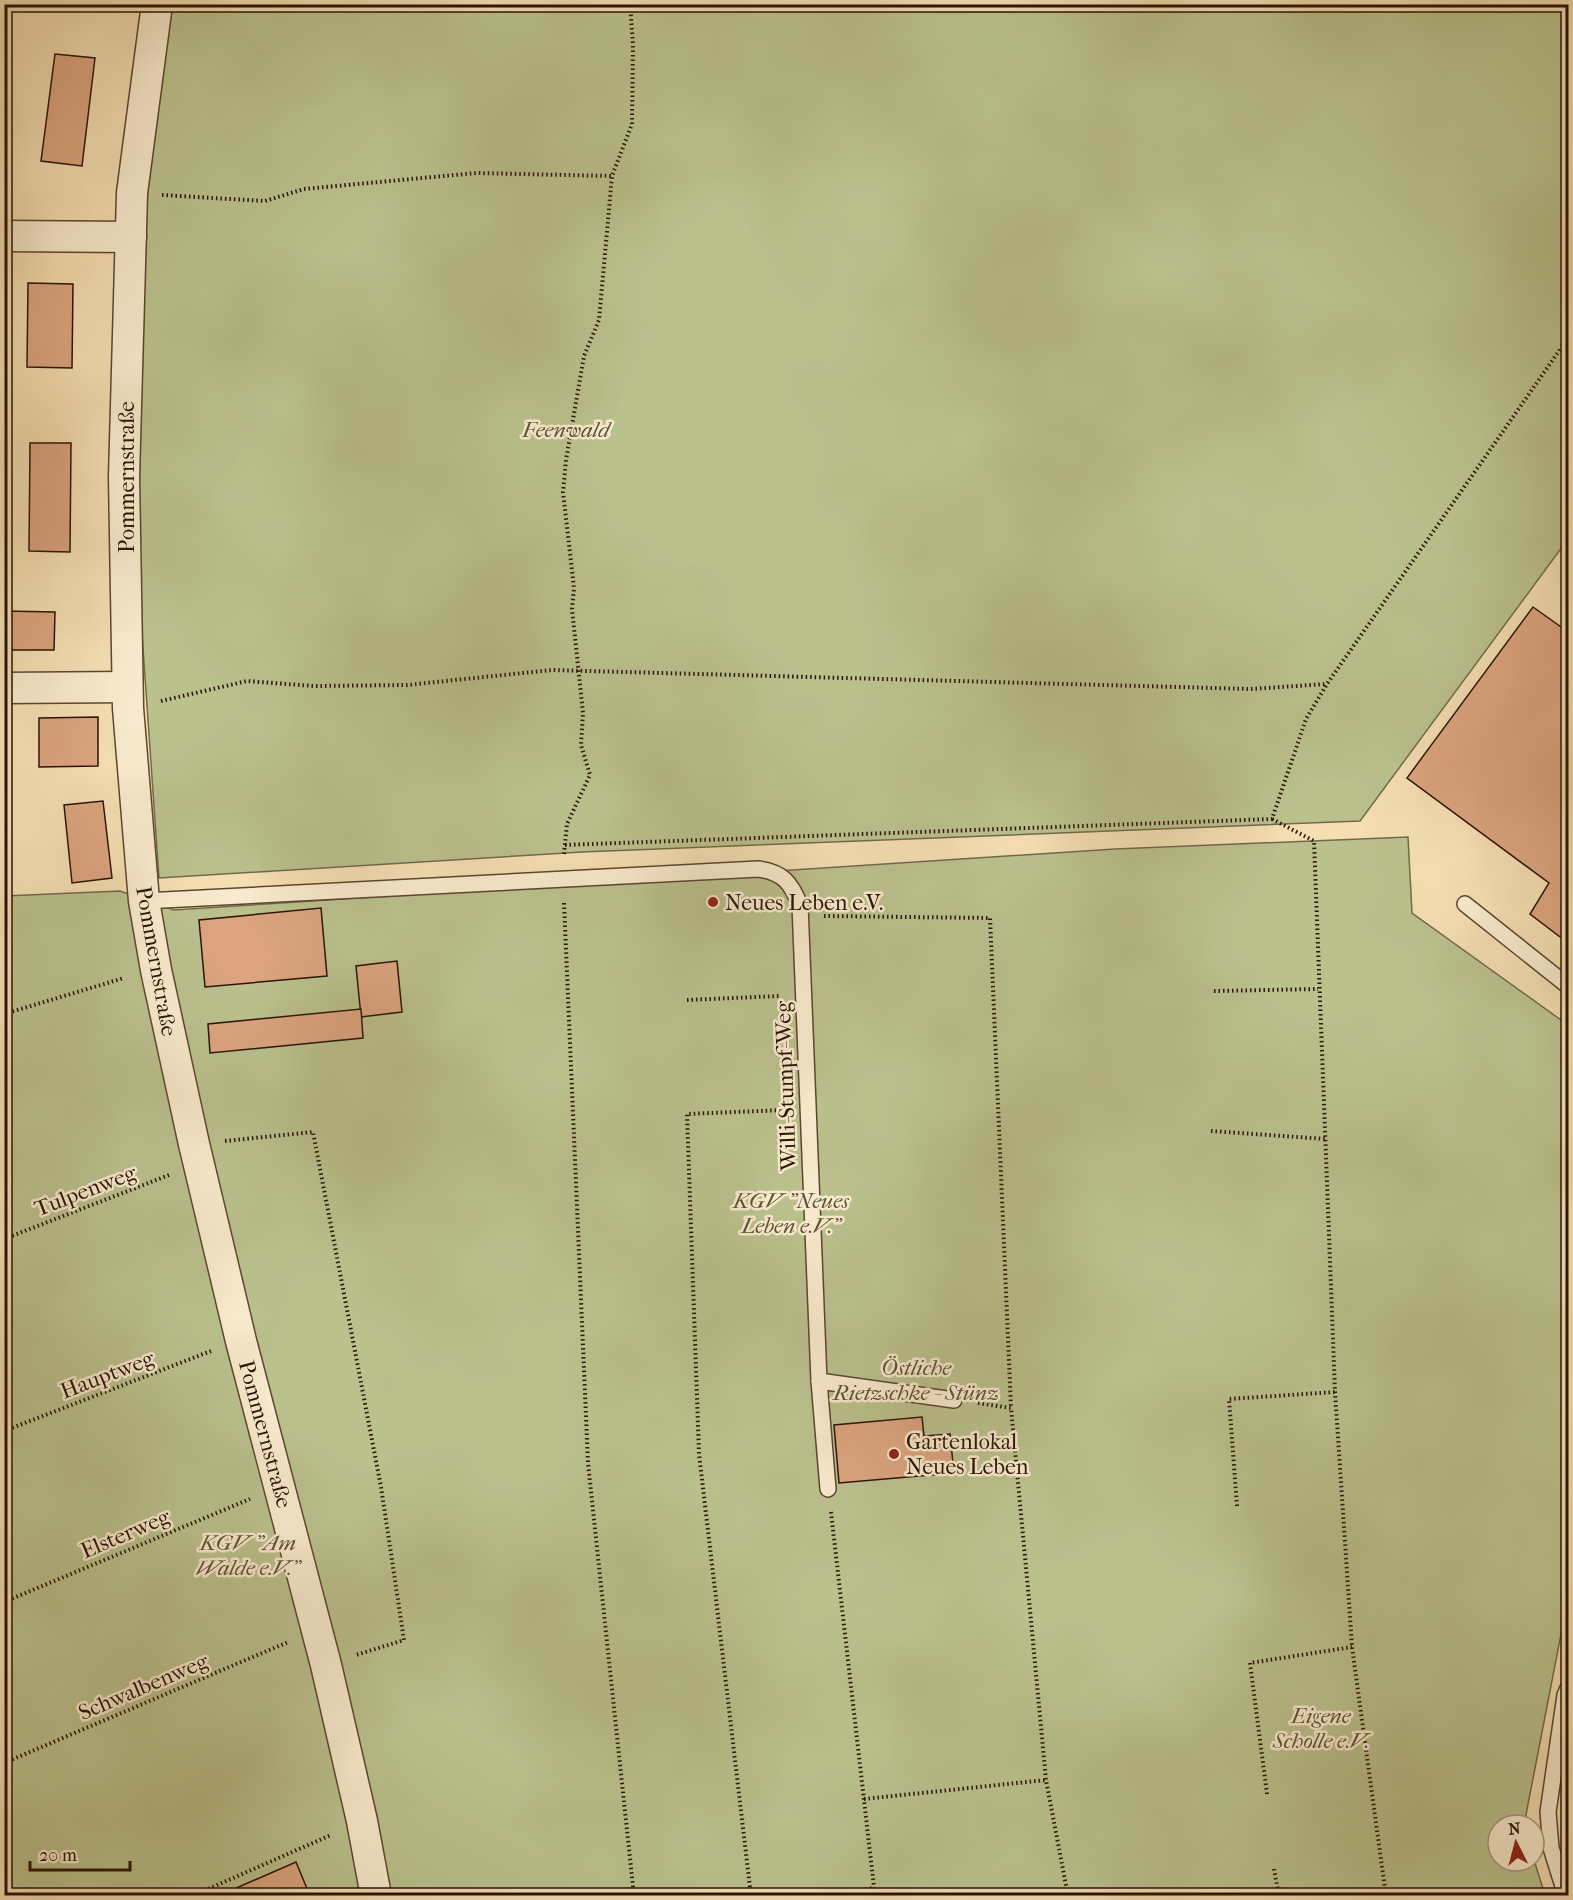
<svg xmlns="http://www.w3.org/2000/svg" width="1573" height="1900" font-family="'IM FELL French Canon',serif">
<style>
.green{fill:#bac18d;stroke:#726a49;stroke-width:1.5}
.building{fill:#dba47f;stroke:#291405;stroke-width:1.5}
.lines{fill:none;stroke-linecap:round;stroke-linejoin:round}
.lane-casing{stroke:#5c4630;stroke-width:18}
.street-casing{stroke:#5c4630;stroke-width:33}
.path{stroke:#291405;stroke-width:4;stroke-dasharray:1.5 3;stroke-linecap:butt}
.lane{stroke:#f8eacd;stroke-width:15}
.street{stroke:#f8eacd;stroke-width:30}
.poi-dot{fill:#8f2418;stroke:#f8eacd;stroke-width:2}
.labels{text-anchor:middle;stroke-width:5;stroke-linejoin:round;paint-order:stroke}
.park-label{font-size:22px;font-style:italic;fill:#5c5135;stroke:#f8eacd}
.street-label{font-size:22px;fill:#291405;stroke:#f8eacd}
.poi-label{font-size:22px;fill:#291405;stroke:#f8eacd;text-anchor:start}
</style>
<rect width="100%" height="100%" fill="#f4deb2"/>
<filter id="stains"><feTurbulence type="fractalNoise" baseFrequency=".00333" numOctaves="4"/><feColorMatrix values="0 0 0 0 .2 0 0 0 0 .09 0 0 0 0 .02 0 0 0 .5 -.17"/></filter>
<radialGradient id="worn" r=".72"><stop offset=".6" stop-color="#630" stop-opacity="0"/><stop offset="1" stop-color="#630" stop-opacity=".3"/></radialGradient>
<g class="green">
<polygon points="170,5 1568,5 1568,539 1360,821 582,852 159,878 137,562 147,198"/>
<polygon points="1408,837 1412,913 1568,1025 1568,1598 1524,1825 1498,1825 1498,1861 1534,1860 1545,1895 5,1895 4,896 120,891 174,910 1115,849"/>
</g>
<g class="building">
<polygon points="55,54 95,58 82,166 41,161"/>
<polygon points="28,283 73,284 72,368 27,367"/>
<polygon points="30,443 71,443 70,552 29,551"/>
<polygon points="1533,607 1568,632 1568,943 1530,914 1549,883 1407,778"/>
<polygon points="4,611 55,612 54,650 4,650"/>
<polygon points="98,717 98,766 39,767 39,718"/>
<polygon points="103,801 112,878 72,883 64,805"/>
<polygon points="321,908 327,976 205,987 199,920"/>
<polygon points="397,961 402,1012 361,1017 356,966"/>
<polygon points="361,1009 363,1038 210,1053 208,1024"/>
<polygon points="922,1417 924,1436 950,1434 954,1473 839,1483 834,1425"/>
<polygon points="296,1862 310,1896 218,1896"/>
</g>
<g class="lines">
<defs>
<g id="lane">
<path d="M 144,901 L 758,869 C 783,872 791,883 800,905 L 819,1381 L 828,1489"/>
<polyline points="1465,904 1568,986"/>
<polyline points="819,1381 954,1400"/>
<polyline points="1566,1896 1551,1848 1548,1812 1565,1695 1568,1688"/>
</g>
<g id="street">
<polyline points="157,4 132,193 124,477 128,708 144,901 156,970 194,1144 241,1341 326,1665 362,1821 376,1896"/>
<polyline points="4,236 131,237"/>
<polyline points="4,688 127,687"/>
</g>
</defs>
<use href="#lane" class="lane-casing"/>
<use href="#street" class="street-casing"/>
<g class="path">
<polyline points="162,195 265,201 304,189 476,173 612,176"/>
<polyline points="161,701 247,681 314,686 407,685 552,670 1250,689 1327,684"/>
<polyline points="1272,819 1314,841 1335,1392 1352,1647 1386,1896"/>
<polyline points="565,845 1272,819 1306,719 1327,684 1568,338"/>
<polyline points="564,854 567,824 590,775 581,745 583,713 572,609 574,588 563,492 566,460 584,356 599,320 612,176 632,124 633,45 630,4"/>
<polyline points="564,903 588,1463 634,1896"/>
<polyline points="824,916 990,918 1011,1408"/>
<polyline points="1214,991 1318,989"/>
<polyline points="687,1000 779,996"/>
<polyline points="4,1014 124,978"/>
<polyline points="1211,1131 1326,1139"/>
<polyline points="225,1141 313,1132 381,1487 404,1640 356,1655"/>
<polyline points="4,1239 169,1175"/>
<polyline points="978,1403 1011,1408 1046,1780 1068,1896"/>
<polyline points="4,1431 211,1351"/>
<polyline points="1237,1506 1229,1399 1335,1392"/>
<polyline points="831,1512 875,1896"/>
<polyline points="4,1602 250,1499"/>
<polyline points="4,1763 288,1642"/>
<polyline points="1267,1794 1250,1663 1352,1647"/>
<polyline points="864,1799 1046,1780"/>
<polyline points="1274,1869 1279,1896"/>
<polyline points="192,1896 331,1835"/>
<polyline points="751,1896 699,1454 687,1114 784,1110"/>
<polyline points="812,1896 874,1888"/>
</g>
<use href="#lane" class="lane"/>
<use href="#street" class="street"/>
</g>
<g class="poi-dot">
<circle cx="713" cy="902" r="6"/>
<circle cx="894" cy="1454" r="6"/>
</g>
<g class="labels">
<g class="park-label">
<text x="566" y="437">Feenwald</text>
<text x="791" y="1208">KGV "Neues<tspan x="791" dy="25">Leben e.V."</tspan></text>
<text x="916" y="1375">Östliche<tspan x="916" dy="25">Rietzschke - Stünz</tspan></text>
<text x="248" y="1550">KGV "Am<tspan x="248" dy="25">Walde e.V."</tspan></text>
<text x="1321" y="1723">Eigene<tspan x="1321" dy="25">Scholle e.V.</tspan></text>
</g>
<g class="street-label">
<text transform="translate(126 477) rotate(-90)" y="8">Pommernstraße</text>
<text transform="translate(157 961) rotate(80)" y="8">Pommernstraße</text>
<text transform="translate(785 1086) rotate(-92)" y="8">Willi-Stumpf-Weg</text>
<text transform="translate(85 1190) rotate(-21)" y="8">Tulpenweg</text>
<text transform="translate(107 1374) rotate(-21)" y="8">Hauptweg</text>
<text transform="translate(266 1434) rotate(75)" y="8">Pommernstraße</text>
<text transform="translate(125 1533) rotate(-23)" y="8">Elsterweg</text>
<text transform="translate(143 1686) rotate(-23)" y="8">Schwalbenweg</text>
</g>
<g class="poi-label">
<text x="725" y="910">Neues Leben e.V.</text>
<text x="906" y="1449">Gartenlokal<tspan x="906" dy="25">Neues Leben</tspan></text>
</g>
</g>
<rect width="1573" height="1900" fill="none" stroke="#f4deb2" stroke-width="24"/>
<rect x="6" y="6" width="1561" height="1888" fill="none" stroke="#291405" stroke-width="3"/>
<rect x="12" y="12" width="1549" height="1876" fill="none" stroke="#291405" stroke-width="1.5"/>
<g transform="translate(1516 1843) rotate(354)"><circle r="28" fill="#f8eacd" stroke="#a5947d" stroke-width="1.5"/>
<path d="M0-4.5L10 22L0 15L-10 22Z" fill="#8f2418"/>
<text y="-9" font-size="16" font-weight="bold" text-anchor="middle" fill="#291405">N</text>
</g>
<path d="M30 1861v9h100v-9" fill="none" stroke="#291405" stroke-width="3"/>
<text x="39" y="1861" font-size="18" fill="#291405" stroke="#f8eacd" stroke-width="4.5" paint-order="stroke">20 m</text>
<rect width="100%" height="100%" filter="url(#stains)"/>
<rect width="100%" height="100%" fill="url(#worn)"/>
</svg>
